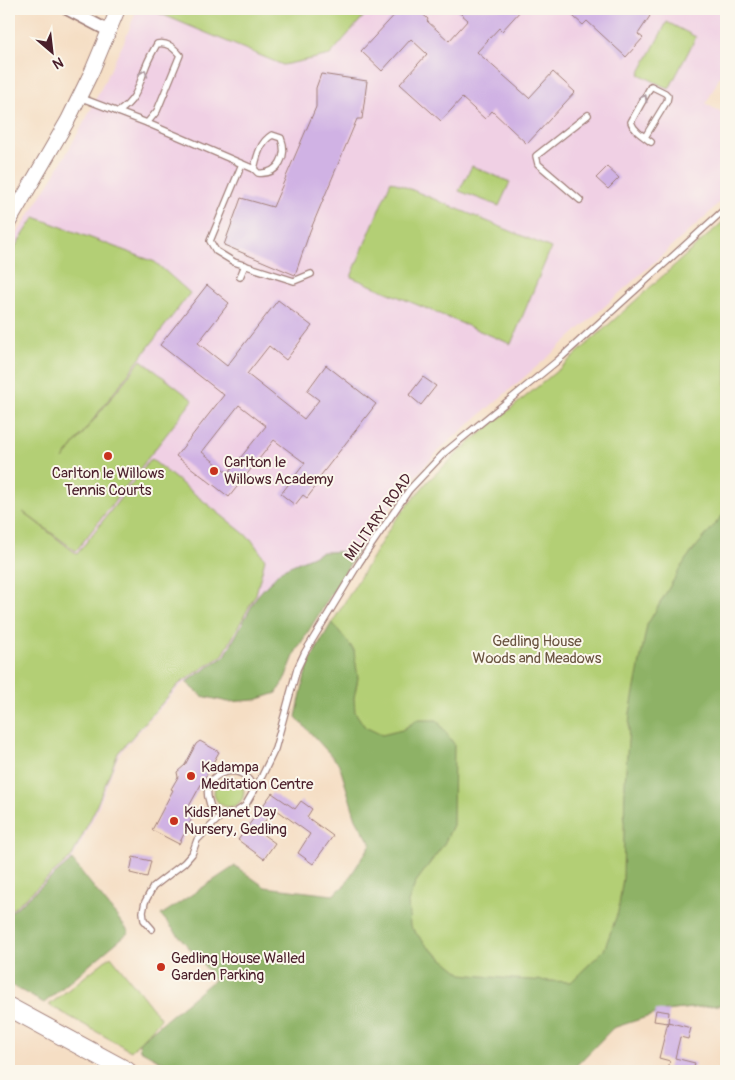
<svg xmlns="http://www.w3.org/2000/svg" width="735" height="1080" font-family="Pangolin,sans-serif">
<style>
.built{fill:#f0d0e4}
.green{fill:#b3cf75;stroke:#7e7750}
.forest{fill:#8eb266;stroke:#6c6848}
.building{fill:#d0b2e4;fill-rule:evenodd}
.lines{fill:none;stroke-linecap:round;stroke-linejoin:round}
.service-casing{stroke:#a07e78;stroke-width:8}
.minor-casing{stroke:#a07e78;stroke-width:14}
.tertiary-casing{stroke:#a07e78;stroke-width:16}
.primary-casing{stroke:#a07e78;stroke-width:20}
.service{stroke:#fff;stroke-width:5.5}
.minor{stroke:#fff;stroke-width:11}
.tertiary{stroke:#fff;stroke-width:14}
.primary{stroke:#fff;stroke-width:18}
.oneway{stroke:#ae9aa0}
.poi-dot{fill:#c8321e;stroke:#fbf7ec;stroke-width:2}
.labels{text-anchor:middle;stroke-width:4;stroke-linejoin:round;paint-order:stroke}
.poi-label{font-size:15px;fill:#4a1f2b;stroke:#fbf7ec;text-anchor:start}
.street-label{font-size:15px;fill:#4a1f2b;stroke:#fbf7ec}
.park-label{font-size:15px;fill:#6a5441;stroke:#fbf7ec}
</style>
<rect width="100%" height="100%" fill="#fbf7ec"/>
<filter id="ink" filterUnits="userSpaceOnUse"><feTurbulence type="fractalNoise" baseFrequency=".02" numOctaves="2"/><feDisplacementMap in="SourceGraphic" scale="10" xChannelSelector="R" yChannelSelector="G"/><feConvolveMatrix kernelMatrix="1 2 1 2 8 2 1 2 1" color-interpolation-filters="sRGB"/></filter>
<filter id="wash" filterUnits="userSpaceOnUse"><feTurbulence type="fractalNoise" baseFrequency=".0096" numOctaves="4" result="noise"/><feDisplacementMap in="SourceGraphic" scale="20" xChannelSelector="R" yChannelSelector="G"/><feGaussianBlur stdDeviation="1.12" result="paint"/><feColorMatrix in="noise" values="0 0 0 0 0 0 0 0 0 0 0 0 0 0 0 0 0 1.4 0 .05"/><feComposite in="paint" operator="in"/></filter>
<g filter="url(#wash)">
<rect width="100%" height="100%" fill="#f5dec4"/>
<polygon class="built" points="137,9 718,9 726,14 726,64 706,104 726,115 726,195 709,213 548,357 440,449 400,494 339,581 180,686 119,754 96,813 72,860 9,914 9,247 53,177 86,119 124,42"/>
<g class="green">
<polygon points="149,9 370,9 330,55 283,65"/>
<polygon points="667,22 696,37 669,89 639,74"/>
<polygon points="472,166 510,182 499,206 459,191"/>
<polygon points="391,181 551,248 511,344 351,277"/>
<polygon points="35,217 155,262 190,293 63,459 141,360 193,400 76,551 23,512 77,554 151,459 251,539 265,559 256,594 223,655 179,684 118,753 94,812 71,858 9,912 9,256"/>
<polygon points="726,219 726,1004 665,1011 649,1016 402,967 404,794 315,651 393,523 428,481 468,444 564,365"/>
<circle cx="229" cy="792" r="15"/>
<polygon points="111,956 161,1019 131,1051 49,1005"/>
</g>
<g class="forest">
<polygon points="726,511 726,1004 665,1011 613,1028 571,1071 179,1071 140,1050 139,1042 214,980 203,964 161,915 235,866 265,887 333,895 344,886 371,844 356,819 339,764 296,717 305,675 311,659 332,622 354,650 358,678 354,698 355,712 365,727 382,735 402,730 417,720 437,720 454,744 453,825 444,844 416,882 408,902 410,926 428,947 462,974 512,979 571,982 604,950 618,912 623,878 625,783 630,713 647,625 686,559"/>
<polygon points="358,551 296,651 286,676 277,693 255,700 228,702 202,696 186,682 225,656 257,596 281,570 322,552"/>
<polygon points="72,860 129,932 44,1003 9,984 9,914"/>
</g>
<g id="blocks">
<g class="building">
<polygon points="400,9 417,9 428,19 427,21 449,41 468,20 455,9 522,9 502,31 499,28 477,52 529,98 553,72 575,92 527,144 492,111 485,119 462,98 441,121 400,84 427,54 411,39 382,71 361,51"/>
<polygon points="565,9 642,9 650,16 638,34 643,38 626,57 587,21 583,25"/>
<polygon points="321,74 367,81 362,119 357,119 310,231 295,275 224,245 241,198 273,207 316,107 316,88"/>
<polygon points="607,167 619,178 608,189 596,178"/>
<path d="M 207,285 L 229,303 L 198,343 L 227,366 L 278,300 L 312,326 L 286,360 L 269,346 L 247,374 L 304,419 L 319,400 L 307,391 L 326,365 L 376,404 L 318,479 L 320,481 L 307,498 L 303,495 L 295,505 L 281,494 L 305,463 L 274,440 L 229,497 L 176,456 L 224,395 L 160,345 ZM 239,405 L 266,426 L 228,473 L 202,452 Z"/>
<polygon points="423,377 436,386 421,405 409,395"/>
<polygon points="200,741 219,752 188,808 195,812 179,844 152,830 173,790 171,789 178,777 177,772 185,765 196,744"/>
<polygon points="272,793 295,809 301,801 312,809 307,817 333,836 313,864 298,853 310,834 277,810 275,813 272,811 258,831 275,843 264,859 238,840"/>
<polygon points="133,857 151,861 147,877 130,873"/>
<polygon points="656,1010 669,1012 668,1023 654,1021"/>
<polygon points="668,1022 691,1028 688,1039 680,1037 675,1058 695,1063 692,1071 675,1071 668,1069 670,1061 659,1058"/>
</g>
</g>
</g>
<g filter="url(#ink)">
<use href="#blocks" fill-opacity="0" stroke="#a07e78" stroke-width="1"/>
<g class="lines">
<defs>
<g id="service">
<polyline points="79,97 147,123 254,169"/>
<path d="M 118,112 C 138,99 138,86 146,66 C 149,58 153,51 157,44 C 167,42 173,47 180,55 L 157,111 L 147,123"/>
<path d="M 272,135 L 281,138 C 288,155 279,175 258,173 L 254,169 C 257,156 260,142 272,135 Z"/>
<path d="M 645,137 L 667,101 L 668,96 L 665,93 L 651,86 L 631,122 C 634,131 643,136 651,142"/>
<polyline points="242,164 210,241 216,251 234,262 294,281 311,274"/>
<polyline points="580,200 538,164 536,156 588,115"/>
<polyline points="240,277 245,265"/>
<path d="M 221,816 C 219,814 214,811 212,809 C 210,806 210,804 209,801 C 200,774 236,762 249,780 C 251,783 252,788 254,791"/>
<polyline points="152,929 144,920 143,912 145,902 153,887 184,863 192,854 197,840 221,816 234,813 245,806 262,776 275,749 297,669 305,652 359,563 409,490 444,453 556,362 726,208"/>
</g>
<polyline id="minor" points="67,9 109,31"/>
<polyline id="tertiary" points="9,222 68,120 92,71 118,9"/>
<polyline id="primary" points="9,1007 127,1071"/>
</defs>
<use href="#service" class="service-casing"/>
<use href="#minor" class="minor-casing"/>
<use href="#tertiary" class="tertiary-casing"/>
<use href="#primary" class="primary-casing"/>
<use href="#service" class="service"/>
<use href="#minor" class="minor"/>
<use href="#tertiary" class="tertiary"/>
<use href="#primary" class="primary"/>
</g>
<defs><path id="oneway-chevron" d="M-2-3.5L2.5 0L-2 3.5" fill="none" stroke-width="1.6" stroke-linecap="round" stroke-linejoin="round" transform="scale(1.25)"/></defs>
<g class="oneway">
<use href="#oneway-chevron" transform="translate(144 73) rotate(-71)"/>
<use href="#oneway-chevron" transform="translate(644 98) rotate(-60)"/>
</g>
</g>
<g class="poi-dot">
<circle cx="108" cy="456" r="5"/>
<circle cx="214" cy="471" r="5"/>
<circle cx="191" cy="776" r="5"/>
<circle cx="174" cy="821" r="5"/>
<circle cx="161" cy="967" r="5"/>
</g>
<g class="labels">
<g class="poi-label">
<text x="224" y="467">Carlton le<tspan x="224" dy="17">Willows Academy</tspan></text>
<text x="108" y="478" text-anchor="middle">Carlton le Willows<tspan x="108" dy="17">Tennis Courts</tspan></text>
<text x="201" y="772">Kadampa<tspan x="201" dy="17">Meditation Centre</tspan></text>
<text x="184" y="817">KidsPlanet Day<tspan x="184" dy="17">Nursery, Gedling</tspan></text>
<text x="171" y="963">Gedling House Walled<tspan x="171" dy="17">Garden Parking</tspan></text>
</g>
<g class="street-label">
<text transform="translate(378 517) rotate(-54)" y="5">MILITARY ROAD</text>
</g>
<g class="park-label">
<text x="537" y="646">Gedling House<tspan x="537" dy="17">Woods and Meadows</tspan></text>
</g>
</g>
<rect width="735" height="1080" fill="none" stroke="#fbf7ec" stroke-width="30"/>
<g transform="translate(52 52) rotate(152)" stroke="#fbf7ec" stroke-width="4" paint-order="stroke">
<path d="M0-4L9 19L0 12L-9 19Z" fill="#4a1f2b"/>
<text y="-8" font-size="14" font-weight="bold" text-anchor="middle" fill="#4a1f2b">N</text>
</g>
</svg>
